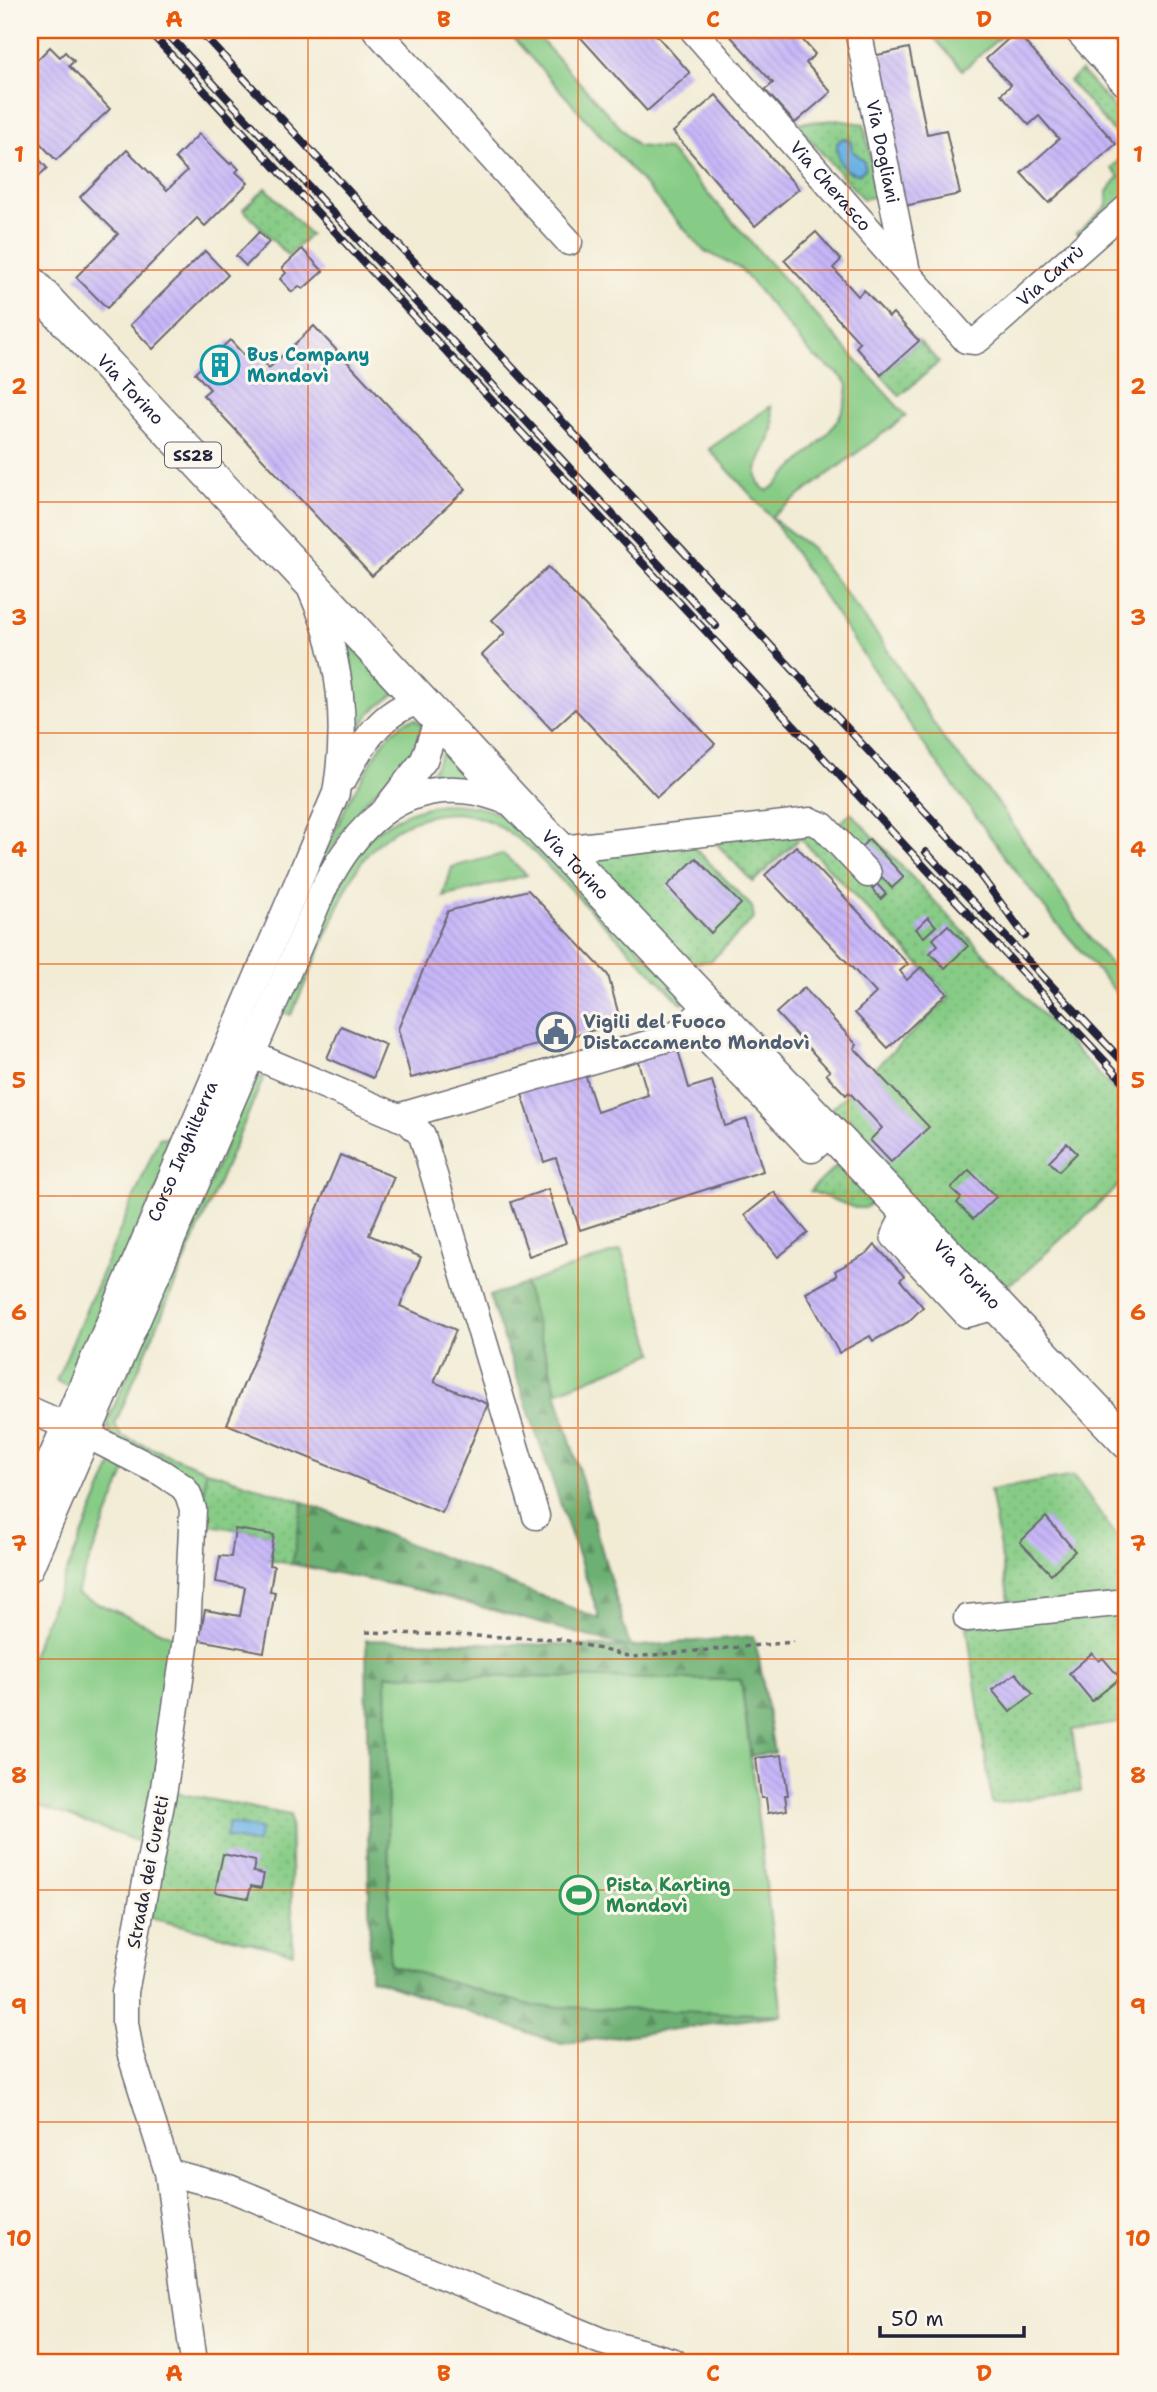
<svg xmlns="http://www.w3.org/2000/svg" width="1157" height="2392" font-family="'Shantell Sans',sans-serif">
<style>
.green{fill:#87cc86;stroke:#547760;stroke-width:2}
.forest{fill:url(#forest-firs);stroke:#486957;stroke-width:2}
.garden{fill:url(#garden-dots);stroke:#547760;stroke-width:2}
.water{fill:#6cb2e3;stroke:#476a8f;stroke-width:2}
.building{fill:url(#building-back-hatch)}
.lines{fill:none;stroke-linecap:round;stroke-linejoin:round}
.minor-casing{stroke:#6b6971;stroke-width:29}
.major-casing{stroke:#6b6971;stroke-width:36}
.path{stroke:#6b6971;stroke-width:3.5;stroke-dasharray:5 5;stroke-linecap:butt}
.minor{stroke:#fff;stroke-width:26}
.major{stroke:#fff;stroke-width:33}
.rail-casing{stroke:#22223b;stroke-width:8}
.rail{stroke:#fbf7ec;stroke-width:5;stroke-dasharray:16;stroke-linecap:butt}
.grid{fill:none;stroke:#e8590c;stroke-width:2;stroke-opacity:0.55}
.labels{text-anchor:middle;stroke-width:6;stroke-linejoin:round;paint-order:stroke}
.shield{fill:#fbf7ec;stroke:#636270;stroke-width:2}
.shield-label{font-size:16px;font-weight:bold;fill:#22223b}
.street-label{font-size:18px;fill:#22223b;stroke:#fbf7ec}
.culture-label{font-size:18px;font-weight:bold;fill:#0d838f;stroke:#fbf7ec;text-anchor:start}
.service-label{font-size:18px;font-weight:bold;fill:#4e5e75;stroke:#fbf7ec;text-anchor:start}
.leisure-label{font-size:18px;font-weight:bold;fill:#27864d;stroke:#fbf7ec;text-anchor:start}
.neatline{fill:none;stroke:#e8590c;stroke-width:2.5}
.grid-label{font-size:23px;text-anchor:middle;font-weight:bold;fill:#e8590c}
</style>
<defs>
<pattern id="forest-firs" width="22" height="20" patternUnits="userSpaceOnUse" patternTransform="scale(1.75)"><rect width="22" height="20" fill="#6db073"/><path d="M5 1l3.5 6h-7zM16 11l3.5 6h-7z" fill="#598f60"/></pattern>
<pattern id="garden-dots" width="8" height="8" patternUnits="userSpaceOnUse" patternTransform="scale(1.75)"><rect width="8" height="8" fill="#87cc86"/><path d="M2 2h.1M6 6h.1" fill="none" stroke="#74af75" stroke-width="1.8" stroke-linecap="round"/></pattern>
<pattern id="building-back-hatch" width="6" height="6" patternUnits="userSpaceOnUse" patternTransform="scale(1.75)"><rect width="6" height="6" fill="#c7b6f8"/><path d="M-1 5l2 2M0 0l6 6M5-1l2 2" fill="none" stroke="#ab9cd6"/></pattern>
</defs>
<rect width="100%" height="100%" fill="#fbf7ec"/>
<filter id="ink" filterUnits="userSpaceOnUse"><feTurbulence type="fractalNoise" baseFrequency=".0143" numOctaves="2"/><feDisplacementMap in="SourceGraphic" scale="14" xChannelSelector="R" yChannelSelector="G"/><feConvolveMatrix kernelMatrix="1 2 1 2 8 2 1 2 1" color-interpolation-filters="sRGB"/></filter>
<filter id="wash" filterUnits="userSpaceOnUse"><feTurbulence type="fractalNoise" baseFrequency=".00686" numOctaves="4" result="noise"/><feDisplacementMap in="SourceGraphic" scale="28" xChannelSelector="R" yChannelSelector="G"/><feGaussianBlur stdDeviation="1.57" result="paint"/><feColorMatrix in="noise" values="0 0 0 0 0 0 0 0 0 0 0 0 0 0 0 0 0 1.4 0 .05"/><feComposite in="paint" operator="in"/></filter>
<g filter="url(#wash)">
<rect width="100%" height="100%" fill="#f2ecd5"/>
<g class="green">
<path d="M 506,30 L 532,30 L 637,146 L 668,149 L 906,416 L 771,517 L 811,548 L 881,640 L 945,741 L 996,800 L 1091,940 L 1127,985 L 1127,1005 L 1055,921 L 1005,857 L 917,735 L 771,517 L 709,449 L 771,406 C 773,415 775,425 772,434 C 766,452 744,476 767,491 L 777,484 C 805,453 847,429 848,385 L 840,375 L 812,355 L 740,268 L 704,251 Z"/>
<polygon points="927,30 1008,30 963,70"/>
<polygon points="348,641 396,693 371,712 356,734 356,696"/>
<polygon points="415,719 422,725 416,745 408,759 365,801 340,835 260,996 348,802 385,739 406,721"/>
<polygon points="444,747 478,782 425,782 436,765"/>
<path d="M 442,804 C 471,804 492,808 518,823 L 688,999 L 682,1004 L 529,847 C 515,837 500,825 484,819 C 439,802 387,825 361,863 C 348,881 341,902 332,922 C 319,953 305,984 291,1015 L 283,1012 C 303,968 340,863 373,834 C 394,817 416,808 442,804 Z"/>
<polygon points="503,854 527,875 443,897 452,867"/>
<polygon points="258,1077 264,1077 115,1424 121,1436 206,1470 202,1524 199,1507 110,1435 107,1423 253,1082"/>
<polygon points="180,1135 72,1388 56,1381 159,1138"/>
<polygon points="621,1250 654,1353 557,1392 525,1284"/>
<polygon points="115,1458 128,1465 76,1594 177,1638 145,1844 30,1802 30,1658"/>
<polygon points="386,1675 741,1680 782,2015 533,2006 390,1965"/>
</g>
<polygon class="forest" points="525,1284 630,1647 753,1636 759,1658 774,1753 751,1756 741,1680 386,1675 390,1965 533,2006 782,2015 561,2044 370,1978 366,1640 627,1647 423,1591 292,1564 303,1502 600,1619 489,1296"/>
<g class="garden">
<polygon points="1081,71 1127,122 1127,134 1121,140 1069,81"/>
<polygon points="836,120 864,124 878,196 863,199 795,123"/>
<polygon points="1127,152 1127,194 1123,201 1085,237 1077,233 1107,206 1107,191 1119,177 1111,168"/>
<polygon points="266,188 310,235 288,256 243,209"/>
<polygon points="919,341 939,362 900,396 881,375"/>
<polygon points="851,813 1127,1104 1127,1178 1020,1277 996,1292 827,1113 950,997 800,838 753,882 711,838 808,826 825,837"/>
<polygon points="691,844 752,907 754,918 711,961 686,963 585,857"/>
<polygon points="842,1161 877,1198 865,1208 855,1208 810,1191"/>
<polygon points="206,1470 303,1502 292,1564 270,1560 273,1535 202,1524"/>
<polygon points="1074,1476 1127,1551 1127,1596 1010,1607 990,1490"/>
<polygon points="1127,1608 1127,1722 1072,1730 1081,1791 992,1804 967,1626"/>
<polygon points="171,1792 290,1815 293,1953 146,1917"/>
</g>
<g class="water">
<path d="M 843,138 L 850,141 L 853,151 L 864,161 L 865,169 L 859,174 C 841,173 837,159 837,143 Z"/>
<polygon points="229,1823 260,1829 257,1844 226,1838"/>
</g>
<g id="blocks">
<g class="building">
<polygon points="574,30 652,30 690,73 647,111"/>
<polygon points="725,30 794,30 815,54 806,63 831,92 795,123 765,90 773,83"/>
<polygon points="1016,32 1116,144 1049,203 1021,173 1059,139 1039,116 1029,125 1001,94 1011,85 986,59"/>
<polygon points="50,47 60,57 65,52 74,61 69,66 110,109 56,160 38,141 30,149 30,67"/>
<polygon points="909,48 927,134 946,130 960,194 904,206 873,56"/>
<polygon points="716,95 799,189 755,226 673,132"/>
<polygon points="199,134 230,164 232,162 239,169 236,172 248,183 205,226 197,218 107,308 76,277 118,234 80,197 127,150 167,190 187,171 175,158"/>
<polygon points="30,149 47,168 30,185"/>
<polygon points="259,232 269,242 246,266 236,256"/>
<polygon points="816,232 841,260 833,268 858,296 864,290 889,317 893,313 919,341 881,375 856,347 860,343 784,260"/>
<polygon points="302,249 323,271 303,289 299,286 292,292 280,279 286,273 282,268"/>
<polygon points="205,251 228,275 153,349 130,325"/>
<polygon points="314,326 466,489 372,576 203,395 210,389 195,373 230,340 245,356 252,350 269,368"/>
<polygon points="548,567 715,744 657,797 575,709 552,730 482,655 505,633 492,620"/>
<polygon points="869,839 904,877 892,888 857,851"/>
<polygon points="796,846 908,964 900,971 907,980 921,967 947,993 888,1048 855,1013 876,993 765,875"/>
<polygon points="696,858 741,904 711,933 667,886"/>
<polygon points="877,884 886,894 881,899 872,889"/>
<polygon points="528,890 608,975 621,1023 411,1078 398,1029 448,911"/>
<polygon points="928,917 936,926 924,937 916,929"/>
<polygon points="948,925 968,946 945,968 930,953 938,945 933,939"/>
<polygon points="804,988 857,1045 854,1048 929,1127 891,1162 870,1140 882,1128 849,1092 846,1095 826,1074 830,1071 776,1013"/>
<polygon points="341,1026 386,1045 373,1078 327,1058"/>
<polygon points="676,1043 689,1088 712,1081 725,1126 747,1119 763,1171 580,1230 556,1158 544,1162 521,1091 584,1071 597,1112 648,1095 636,1055"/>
<polygon points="1067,1143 1077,1153 1059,1171 1049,1161"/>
<polygon points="340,1155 394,1177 369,1235 421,1257 400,1306 456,1330 434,1382 488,1404 442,1513 227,1424"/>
<polygon points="969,1170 996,1197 973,1219 957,1203 961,1198 951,1188"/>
<polygon points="548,1189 566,1243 529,1256 511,1202"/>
<polygon points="774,1192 808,1233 778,1257 745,1215"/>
<polygon points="875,1245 904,1276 900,1280 923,1307 908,1322 873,1341 870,1336 839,1353 806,1293 837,1276 835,1271 869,1252"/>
<polygon points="1046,1517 1075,1551 1051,1574 1020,1542"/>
<polygon points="235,1529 274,1535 269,1565 274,1566 270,1591 275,1592 264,1652 199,1640 205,1610 240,1616 245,1587 216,1582 220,1556 231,1557"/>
<polygon points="1092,1653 1099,1661 1103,1658 1120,1678 1092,1701 1069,1673"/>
<polygon points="1016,1673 1033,1694 1010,1712 992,1690"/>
<polygon points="782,1755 788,1795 785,1795 787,1810 768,1813 766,1798 761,1798 756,1758"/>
<polygon points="223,1854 255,1861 253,1872 264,1874 261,1888 251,1886 248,1898 215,1892"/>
</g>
</g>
</g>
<g filter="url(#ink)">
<use href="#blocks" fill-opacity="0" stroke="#6b6971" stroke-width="2"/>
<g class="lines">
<defs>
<g id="minor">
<polyline points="376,30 569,242"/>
<path id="s1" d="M 693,30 L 966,340 L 975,341 L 980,338 L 1127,208"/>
<path id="s2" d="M 858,30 L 907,272"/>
<path d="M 344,778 C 362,744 381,710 421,701"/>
<polyline points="387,807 424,760 438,719"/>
<polyline points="561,849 811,821 823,826 868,874"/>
<polyline points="692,1022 812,1149 831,1132"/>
<polyline points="234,1047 408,1121 422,1135 536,1516"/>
<polyline points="398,1117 675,1036 710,1005"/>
<polyline points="907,1212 894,1236 967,1314 997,1306"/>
<polyline points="30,1410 87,1435 162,1473 183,1487 188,1494 193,1509 187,1632 164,1788 125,1992 125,2023 130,2052 168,2172 194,2362"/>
<path id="s3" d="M 30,1508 L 336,793 C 348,724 341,656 312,592"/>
<path d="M 30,1568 L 322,892 C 353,829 399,778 477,792 C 491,795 504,800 518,805"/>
<polyline points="967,1618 1127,1602"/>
<polyline points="168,2172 229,2188 601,2341 674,2362"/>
</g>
<g id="major">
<polyline points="1082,30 1127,80"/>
<path id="s4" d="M 30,282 L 518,805 L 1127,1442"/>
</g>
</defs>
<use href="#minor" class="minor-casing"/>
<use href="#major" class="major-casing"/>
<polyline class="path" points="366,1632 560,1639 632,1657 794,1642"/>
<use href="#minor" class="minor"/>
<use href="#major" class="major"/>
<defs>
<g id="rail">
<polyline points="148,30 1127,1085"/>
<polyline points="164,30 716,626"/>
<polyline points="199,30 966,856 1025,936"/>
<polyline points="926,852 1127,1066"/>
</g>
</defs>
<use href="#rail" class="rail-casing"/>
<use href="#rail" class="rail"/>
</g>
</g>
<path class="grid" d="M 308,30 L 308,2362M 578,30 L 578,2362M 848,30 L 848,2362M 30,270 L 1127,270M 30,502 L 1127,502M 30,733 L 1127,733M 30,964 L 1127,964M 30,1196 L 1127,1196M 30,1428 L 1127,1428M 30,1659 L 1127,1659M 30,1890 L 1127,1890M 30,2122 L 1127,2122"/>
<defs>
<symbol id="building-ring" viewBox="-11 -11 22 22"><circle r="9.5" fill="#fbf7ec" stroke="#0f9aa8" stroke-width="1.5"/><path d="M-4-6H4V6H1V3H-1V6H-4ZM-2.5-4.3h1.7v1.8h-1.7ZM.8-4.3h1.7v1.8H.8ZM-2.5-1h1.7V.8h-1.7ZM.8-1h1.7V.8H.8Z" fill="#0f9aa8"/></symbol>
<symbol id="civic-ring" viewBox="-11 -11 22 22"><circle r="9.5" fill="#fbf7ec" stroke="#5c6f8a" stroke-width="1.5"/><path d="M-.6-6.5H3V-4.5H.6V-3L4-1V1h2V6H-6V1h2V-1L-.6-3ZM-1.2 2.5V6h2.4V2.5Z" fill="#5c6f8a"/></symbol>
<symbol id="stadium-ring" viewBox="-11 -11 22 22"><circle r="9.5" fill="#fbf7ec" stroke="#2e9e5b" stroke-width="1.5"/><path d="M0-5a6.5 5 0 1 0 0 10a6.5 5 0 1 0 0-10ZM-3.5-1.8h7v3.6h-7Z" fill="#2e9e5b"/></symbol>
</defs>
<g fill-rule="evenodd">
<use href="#building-ring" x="198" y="343" width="44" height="44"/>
<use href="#civic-ring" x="534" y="1010" width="44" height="44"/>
<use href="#stadium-ring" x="557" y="1873" width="44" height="44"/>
</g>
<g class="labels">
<rect class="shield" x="165" y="442.5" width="56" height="25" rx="5"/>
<g class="shield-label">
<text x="193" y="461">SS28</text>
</g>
<g class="street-label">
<text dy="6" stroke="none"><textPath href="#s2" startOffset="124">Via Dogliani</textPath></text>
<text dy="6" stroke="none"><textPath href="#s1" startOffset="208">Via Cherasco</textPath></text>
<text dy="6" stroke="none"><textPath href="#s1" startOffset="522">Via Carrù</textPath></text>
<text dy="6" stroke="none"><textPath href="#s4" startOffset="147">Via Torino</textPath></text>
<text dy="6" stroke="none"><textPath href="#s4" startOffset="798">Via Torino</textPath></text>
<text dy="6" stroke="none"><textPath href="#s3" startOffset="388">Corso Inghilterra</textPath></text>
<text dy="6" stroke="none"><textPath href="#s4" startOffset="1365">Via Torino</textPath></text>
<text transform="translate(148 1872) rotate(-79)" y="6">Strada dei Curetti</text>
</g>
<g class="culture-label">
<text x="247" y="361">Bus Company<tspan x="247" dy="21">Mondovì</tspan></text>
</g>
<g class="service-label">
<text x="583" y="1028">Vigili del Fuoco<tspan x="583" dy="21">Distaccamento Mondovì</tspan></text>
</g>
<g class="leisure-label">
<text x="606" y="1891">Pista Karting<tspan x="606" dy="21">Mondovì</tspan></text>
</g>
</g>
<rect width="1157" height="2392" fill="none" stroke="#fbf7ec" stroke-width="77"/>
<path d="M880 2326v10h144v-10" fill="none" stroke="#22223b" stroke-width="3.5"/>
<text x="891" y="2326" font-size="21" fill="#22223b" stroke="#fbf7ec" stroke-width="5" paint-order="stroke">50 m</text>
<rect x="38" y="38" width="1080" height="2316" class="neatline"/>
<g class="grid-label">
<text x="174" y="27">A</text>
<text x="444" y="27">B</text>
<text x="713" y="27">C</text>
<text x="984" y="27">D</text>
<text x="19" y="162">1</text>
<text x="1138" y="162">1</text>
<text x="19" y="394">2</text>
<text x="1138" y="394">2</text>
<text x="19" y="625">3</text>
<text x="1138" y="625">3</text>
<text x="19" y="857">4</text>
<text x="1138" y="857">4</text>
<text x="19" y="1088">5</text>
<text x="1138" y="1088">5</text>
<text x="19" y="1320">6</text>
<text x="1138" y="1320">6</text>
<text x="19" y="1551">7</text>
<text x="1138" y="1551">7</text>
<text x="19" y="1783">8</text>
<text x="1138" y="1783">8</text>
<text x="19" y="2014">9</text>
<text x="1138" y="2014">9</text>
<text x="19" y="2246">10</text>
<text x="1138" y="2246">10</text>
<text x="174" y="2381">A</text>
<text x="444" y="2381">B</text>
<text x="713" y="2381">C</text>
<text x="984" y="2381">D</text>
</g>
</svg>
